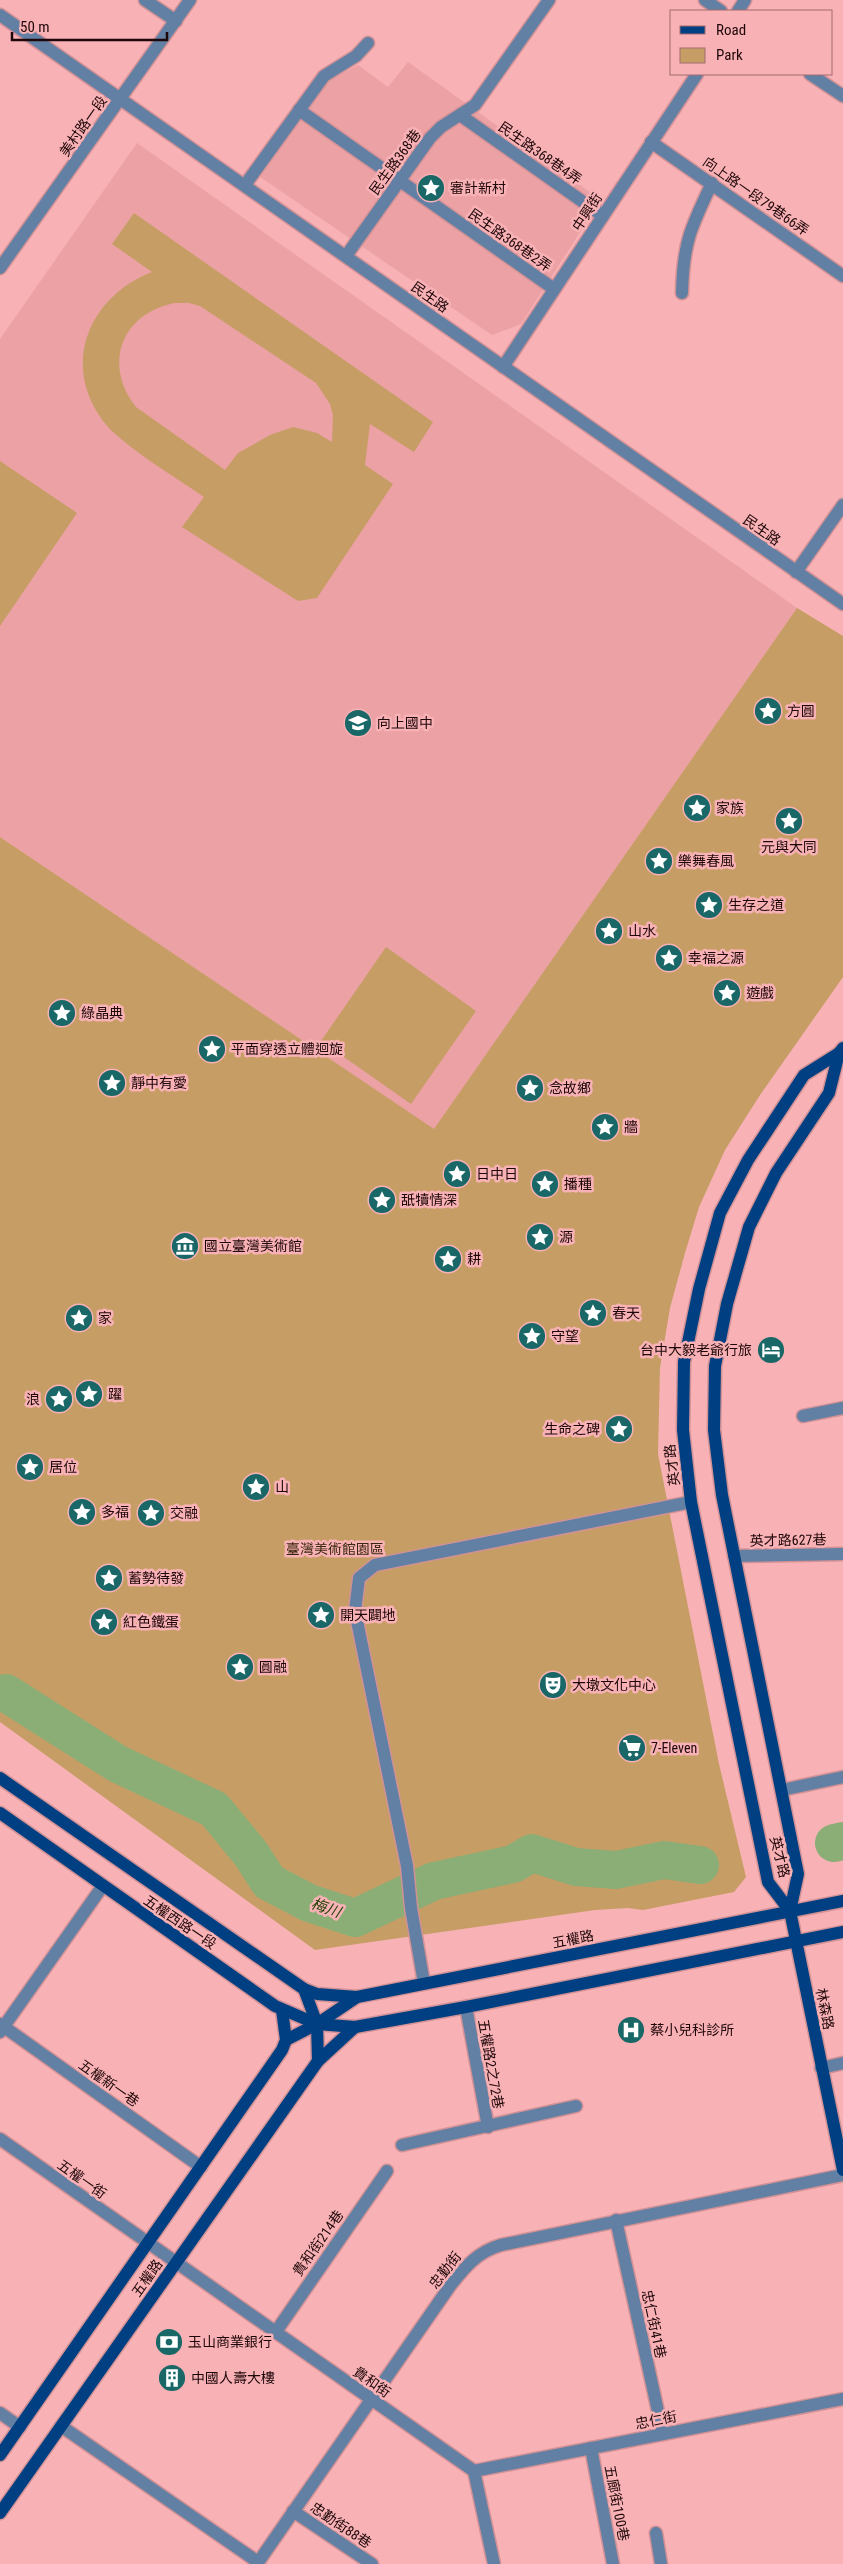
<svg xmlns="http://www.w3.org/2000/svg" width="843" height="2564" font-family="'Roboto Condensed','Noto Sans TC',sans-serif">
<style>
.built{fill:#eca1a5}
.green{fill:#c69e65;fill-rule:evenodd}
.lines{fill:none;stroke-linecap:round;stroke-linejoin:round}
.river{stroke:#8aae76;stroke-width:38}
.minor-casing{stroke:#d19296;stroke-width:15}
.major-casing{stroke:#d19296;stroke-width:15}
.minor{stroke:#627fa4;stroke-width:12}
.major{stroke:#003f81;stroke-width:12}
.labels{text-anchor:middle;stroke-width:5;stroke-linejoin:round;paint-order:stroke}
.street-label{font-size:14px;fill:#1e0709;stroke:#f8b1b5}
.poi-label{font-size:14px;fill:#1e0709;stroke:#f8b1b5;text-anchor:start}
.park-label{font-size:14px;fill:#39280d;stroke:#f8b1b5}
.water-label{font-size:15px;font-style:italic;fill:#234509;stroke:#f8b1b5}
</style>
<rect width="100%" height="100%" fill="#f8b1b5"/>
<g class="built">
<polygon points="408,62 601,200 521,324 492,335 260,177 330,80 358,65 388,87"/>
<polygon points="137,143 797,608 434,1130 0,837 0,339"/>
</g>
<g class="green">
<path d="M 134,213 L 433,422 L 414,452 L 370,424 L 365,465 L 393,484 L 317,598 L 298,601 L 182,527 L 204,497 C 177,478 121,445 103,421 C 60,363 90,296 152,272 L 112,244 ZM 175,303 L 189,303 L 200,306 L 316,383 L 330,404 L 333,415 L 332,442 L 317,433 L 293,427 L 270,435 L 238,453 L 225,470 L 136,407 C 102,364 122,313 175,303 Z"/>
<polygon points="0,461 77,513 0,626"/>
<polygon points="797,608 843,636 843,977 760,1095 725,1150 699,1207 685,1253 670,1308 660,1368 658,1454 719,1764 746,1877 734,1892 643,1910 628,1908 595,1910 315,1950 0,1722 0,837 434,1129"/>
<polygon points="386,947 476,1011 411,1104 321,1041"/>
</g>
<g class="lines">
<g class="river">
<polyline points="6,1693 118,1764 214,1809 251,1854 269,1882 309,1903 355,1918 434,1881 513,1864 532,1853 576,1867 616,1870 664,1860 700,1865"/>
<polyline points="834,1843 843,1841"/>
</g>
<defs>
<g id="minor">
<polyline points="145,0 176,21"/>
<polyline points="705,0 721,11"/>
<polyline points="738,11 745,0"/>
<polyline points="0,15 843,604"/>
<polyline points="810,74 843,96"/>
<polyline points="299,110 554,289"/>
<polyline points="460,115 603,216"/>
<polyline points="651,142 843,276"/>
<polyline points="245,185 324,76 356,56 368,43"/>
<polyline points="346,256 430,138 441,127 475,105 549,0"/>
<polyline points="0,268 190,0"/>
<path d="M 682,293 C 683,243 691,227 712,183"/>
<polyline points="503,367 697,74"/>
<polyline points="796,572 843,505"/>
<polyline points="803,1416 843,1408"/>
<polyline points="734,1556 843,1554"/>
<polyline points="782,1790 843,1777"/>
<polyline points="424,1983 411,1908 407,1866 355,1611 359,1578 375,1565 691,1502"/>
<polyline points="466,2007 488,2127"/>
<polyline points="0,2024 201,2167"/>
<polyline points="0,2032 102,1887"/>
<polyline points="821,2068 843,2063"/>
<polyline points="0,2139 474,2471 494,2564"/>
<polyline points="402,2145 576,2106"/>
<polyline points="616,2220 663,2434"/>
<polyline points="275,2333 387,2171"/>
<polyline points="0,2413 20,2427"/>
<polyline points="61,2426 258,2562"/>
<polyline points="591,2448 613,2564"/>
<polyline points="474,2471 843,2399"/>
<polyline points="293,2511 372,2564"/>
<polyline points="656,2533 661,2564"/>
<path d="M 257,2564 L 450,2286 C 465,2267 477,2252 501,2245 L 843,2175"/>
</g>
<g id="major">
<polyline points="843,1048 839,1053 829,1093 776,1173 749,1227 727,1304 715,1366 714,1430 722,1495 798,1874 790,1911 843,2170"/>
<polyline points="0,1778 304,1989 317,1994 357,1997"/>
<polyline points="0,1813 275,2006 317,2024 355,2027 466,2007 843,1932"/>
<polyline points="790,1911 768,1882 691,1502 683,1430 684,1362 699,1289 720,1213 748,1160 804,1075 839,1053"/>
<polyline points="304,1989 317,2024 318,2061"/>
<polyline points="286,2040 317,2024 357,1997 843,1901"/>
<polyline points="0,2455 282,2050 286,2040 282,2010"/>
<polyline points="0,2513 318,2061 355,2027"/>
</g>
</defs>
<use href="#minor" class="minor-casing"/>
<use href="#major" class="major-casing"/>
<use href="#minor" class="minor"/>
<use href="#major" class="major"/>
</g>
<defs>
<symbol id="sight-disc" viewBox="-11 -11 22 22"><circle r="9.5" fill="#196767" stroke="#f8b1b5"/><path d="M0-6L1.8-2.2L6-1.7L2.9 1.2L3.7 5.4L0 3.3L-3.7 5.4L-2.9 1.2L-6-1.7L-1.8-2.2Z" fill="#fff"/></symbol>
<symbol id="school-disc" viewBox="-11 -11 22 22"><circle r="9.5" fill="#196767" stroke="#f8b1b5"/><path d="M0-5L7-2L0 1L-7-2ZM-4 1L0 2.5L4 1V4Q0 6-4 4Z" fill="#fff"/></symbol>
<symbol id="museum-disc" viewBox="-11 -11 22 22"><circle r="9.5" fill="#196767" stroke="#f8b1b5"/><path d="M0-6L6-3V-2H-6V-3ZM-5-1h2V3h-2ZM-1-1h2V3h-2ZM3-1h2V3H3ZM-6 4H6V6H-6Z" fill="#fff"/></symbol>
<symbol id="hotel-disc" viewBox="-11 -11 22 22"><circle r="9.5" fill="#196767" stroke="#f8b1b5"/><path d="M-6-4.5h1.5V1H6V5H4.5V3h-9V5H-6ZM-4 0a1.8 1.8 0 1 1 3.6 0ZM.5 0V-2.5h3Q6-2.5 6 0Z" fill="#fff"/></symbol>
<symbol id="theatre-disc" viewBox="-11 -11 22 22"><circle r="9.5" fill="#196767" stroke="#f8b1b5"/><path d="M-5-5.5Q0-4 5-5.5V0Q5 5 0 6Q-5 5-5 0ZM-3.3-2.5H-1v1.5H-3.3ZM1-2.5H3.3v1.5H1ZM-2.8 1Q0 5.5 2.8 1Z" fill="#fff"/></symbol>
<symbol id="supermarket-disc" viewBox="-11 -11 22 22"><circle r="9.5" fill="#196767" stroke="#f8b1b5"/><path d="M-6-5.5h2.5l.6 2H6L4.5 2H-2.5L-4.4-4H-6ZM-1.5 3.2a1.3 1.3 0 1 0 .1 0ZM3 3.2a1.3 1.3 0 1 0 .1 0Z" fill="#fff"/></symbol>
<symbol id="hospital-disc" viewBox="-11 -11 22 22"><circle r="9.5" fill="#196767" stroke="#f8b1b5"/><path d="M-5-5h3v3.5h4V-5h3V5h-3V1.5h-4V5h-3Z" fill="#fff"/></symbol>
<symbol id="bank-disc" viewBox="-11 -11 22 22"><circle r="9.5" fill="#196767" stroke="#f8b1b5"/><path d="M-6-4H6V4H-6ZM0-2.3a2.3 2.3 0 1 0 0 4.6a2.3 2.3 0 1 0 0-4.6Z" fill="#fff"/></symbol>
<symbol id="building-disc" viewBox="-11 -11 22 22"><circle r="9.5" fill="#196767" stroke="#f8b1b5"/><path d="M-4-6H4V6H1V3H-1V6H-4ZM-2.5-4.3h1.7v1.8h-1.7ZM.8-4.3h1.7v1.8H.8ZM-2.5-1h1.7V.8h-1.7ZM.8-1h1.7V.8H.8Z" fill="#fff"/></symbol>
</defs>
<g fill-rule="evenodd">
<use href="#sight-disc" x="415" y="172" width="32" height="32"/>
<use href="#sight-disc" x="752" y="695" width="32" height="32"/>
<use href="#school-disc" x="342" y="707" width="32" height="32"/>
<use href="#sight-disc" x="681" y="792" width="32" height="32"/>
<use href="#sight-disc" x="773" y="805" width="32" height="32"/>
<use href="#sight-disc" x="643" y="845" width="32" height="32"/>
<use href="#sight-disc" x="693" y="889" width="32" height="32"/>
<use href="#sight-disc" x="593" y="915" width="32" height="32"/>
<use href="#sight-disc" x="653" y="942" width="32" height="32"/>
<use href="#sight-disc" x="711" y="977" width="32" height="32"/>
<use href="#sight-disc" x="46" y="997" width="32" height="32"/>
<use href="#sight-disc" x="196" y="1033" width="32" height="32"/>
<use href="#sight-disc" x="96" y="1067" width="32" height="32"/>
<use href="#sight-disc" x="514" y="1072" width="32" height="32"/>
<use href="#sight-disc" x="589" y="1111" width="32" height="32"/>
<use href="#sight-disc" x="441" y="1158" width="32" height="32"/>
<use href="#sight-disc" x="529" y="1168" width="32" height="32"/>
<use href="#sight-disc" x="366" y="1184" width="32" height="32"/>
<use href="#sight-disc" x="524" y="1221" width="32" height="32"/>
<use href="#museum-disc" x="169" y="1230" width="32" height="32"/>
<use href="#sight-disc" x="432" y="1243" width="32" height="32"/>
<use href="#sight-disc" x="577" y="1297" width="32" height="32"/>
<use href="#sight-disc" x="63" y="1302" width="32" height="32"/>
<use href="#sight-disc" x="516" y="1320" width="32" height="32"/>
<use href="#hotel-disc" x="755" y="1334" width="32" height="32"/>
<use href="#sight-disc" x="73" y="1378" width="32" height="32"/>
<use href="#sight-disc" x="43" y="1383" width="32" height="32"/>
<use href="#sight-disc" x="603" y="1413" width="32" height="32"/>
<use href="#sight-disc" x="14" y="1451" width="32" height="32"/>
<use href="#sight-disc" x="240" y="1471" width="32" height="32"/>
<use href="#sight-disc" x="66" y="1496" width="32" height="32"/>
<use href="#sight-disc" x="135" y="1497" width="32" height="32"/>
<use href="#sight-disc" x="93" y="1562" width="32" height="32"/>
<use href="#sight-disc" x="305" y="1599" width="32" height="32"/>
<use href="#sight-disc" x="88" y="1606" width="32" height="32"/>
<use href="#sight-disc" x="224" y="1651" width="32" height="32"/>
<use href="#theatre-disc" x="537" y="1669" width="32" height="32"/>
<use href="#supermarket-disc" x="616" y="1732" width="32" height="32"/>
<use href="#hospital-disc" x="615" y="2014" width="32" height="32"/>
<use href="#bank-disc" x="153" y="2326" width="32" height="32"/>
<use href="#building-disc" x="156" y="2362" width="32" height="32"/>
</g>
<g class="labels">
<g class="street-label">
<text transform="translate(83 126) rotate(-55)" y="5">美村路一段</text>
<text transform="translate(540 153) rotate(35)" y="5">民生路368巷4弄</text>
<text transform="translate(395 162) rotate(-54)" y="5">民生路368巷</text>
<text transform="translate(756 196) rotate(35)" y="5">向上路一段79巷66弄</text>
<text transform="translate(587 212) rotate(-57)" y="5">中興街</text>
<text transform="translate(510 240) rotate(35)" y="5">民生路368巷2弄</text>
<text transform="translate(430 297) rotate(35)" y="5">民生路</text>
<text transform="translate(762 530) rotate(35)" y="5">民生路</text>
<text transform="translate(672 1465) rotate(-97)" y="5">英才路</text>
<text transform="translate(788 1540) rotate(-1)" y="5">英才路627巷</text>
<text transform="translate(780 1857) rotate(76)" y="5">英才路</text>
<text transform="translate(180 1922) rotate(34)" y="5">五權西路一段</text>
<text transform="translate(573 1939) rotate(-11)" y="5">五權路</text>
<text transform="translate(825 2009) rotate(79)" y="5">林森路</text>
<text transform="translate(491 2064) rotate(80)" y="5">五權路2之72巷</text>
<text transform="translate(109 2083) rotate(35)" y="5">五權新一巷</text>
<text transform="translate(82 2179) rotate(35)" y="5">五權一街</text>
<text transform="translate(318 2243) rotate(-55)" y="5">貴和街214巷</text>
<text transform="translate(445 2270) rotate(-52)" y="5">忠勤街</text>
<text transform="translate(147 2278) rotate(-55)" y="5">五權路</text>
<text transform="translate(654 2324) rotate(78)" y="5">忠仁街41巷</text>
<text transform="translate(372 2382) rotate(35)" y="5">貴和街</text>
<text transform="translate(656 2420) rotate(-11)" y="5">忠仁街</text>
<text transform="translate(617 2503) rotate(79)" y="5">五廊街100巷</text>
<text transform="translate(341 2525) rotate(34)" y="5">忠勤街88巷</text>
</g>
<g class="poi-label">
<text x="450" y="193">審計新村</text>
<text x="787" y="716">方圓</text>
<text x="377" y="728">向上國中</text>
<text x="716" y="813">家族</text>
<text x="789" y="852" text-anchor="middle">元與大同</text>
<text x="678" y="866">樂舞春風</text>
<text x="728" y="910">生存之道</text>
<text x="628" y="936">山水</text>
<text x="688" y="963">幸福之源</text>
<text x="746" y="998">遊戲</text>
<text x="81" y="1018">綠晶典</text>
<text x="231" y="1054">平面穿透立體迴旋</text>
<text x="131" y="1088">靜中有愛</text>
<text x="549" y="1093">念故鄉</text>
<text x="624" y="1132">牆</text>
<text x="476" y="1179">日中日</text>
<text x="564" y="1189">播種</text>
<text x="401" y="1205">舐犢情深</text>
<text x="559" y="1242">源</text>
<text x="204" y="1251">國立臺灣美術館</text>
<text x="467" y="1264">耕</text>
<text x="612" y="1318">春天</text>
<text x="98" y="1323">家</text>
<text x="551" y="1341">守望</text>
<text x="752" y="1355" text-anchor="end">台中大毅老爺行旅</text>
<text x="108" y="1399">躍</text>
<text x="40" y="1404" text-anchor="end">浪</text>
<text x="600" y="1434" text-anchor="end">生命之碑</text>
<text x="49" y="1472">居位</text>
<text x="275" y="1492">山</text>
<text x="101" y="1517">多福</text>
<text x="170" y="1518">交融</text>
<text x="128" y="1583">蓄勢待發</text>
<text x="340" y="1620">開天闢地</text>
<text x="123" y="1627">紅色鐵蛋</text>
<text x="259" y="1672">圓融</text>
<text x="572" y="1690">大墩文化中心</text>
<text x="651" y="1753">7-Eleven</text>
<text x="650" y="2035">蔡小兒科診所</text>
<text x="188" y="2347">玉山商業銀行</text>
<text x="191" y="2383">中國人壽大樓</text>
</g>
<g class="park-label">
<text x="335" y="1554">臺灣美術館園區</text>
</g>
<g class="water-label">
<text transform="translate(326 1908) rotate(19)" y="5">梅川</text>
</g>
</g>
<rect x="670" y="10" width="162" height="65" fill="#f8b1b5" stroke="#a16d70"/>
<rect x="680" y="26" width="25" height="8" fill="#003f81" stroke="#a16d70"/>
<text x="716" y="35" font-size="15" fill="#1e0709">Road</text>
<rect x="680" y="48" width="25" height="15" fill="#c69e65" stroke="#a16d70"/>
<text x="716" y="60" font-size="15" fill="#1e0709">Park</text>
<path d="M12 32v8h155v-8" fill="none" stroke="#1e0709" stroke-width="2.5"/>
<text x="20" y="32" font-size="15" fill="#1e0709" stroke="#f8b1b5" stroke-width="4" paint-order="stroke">50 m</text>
</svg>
